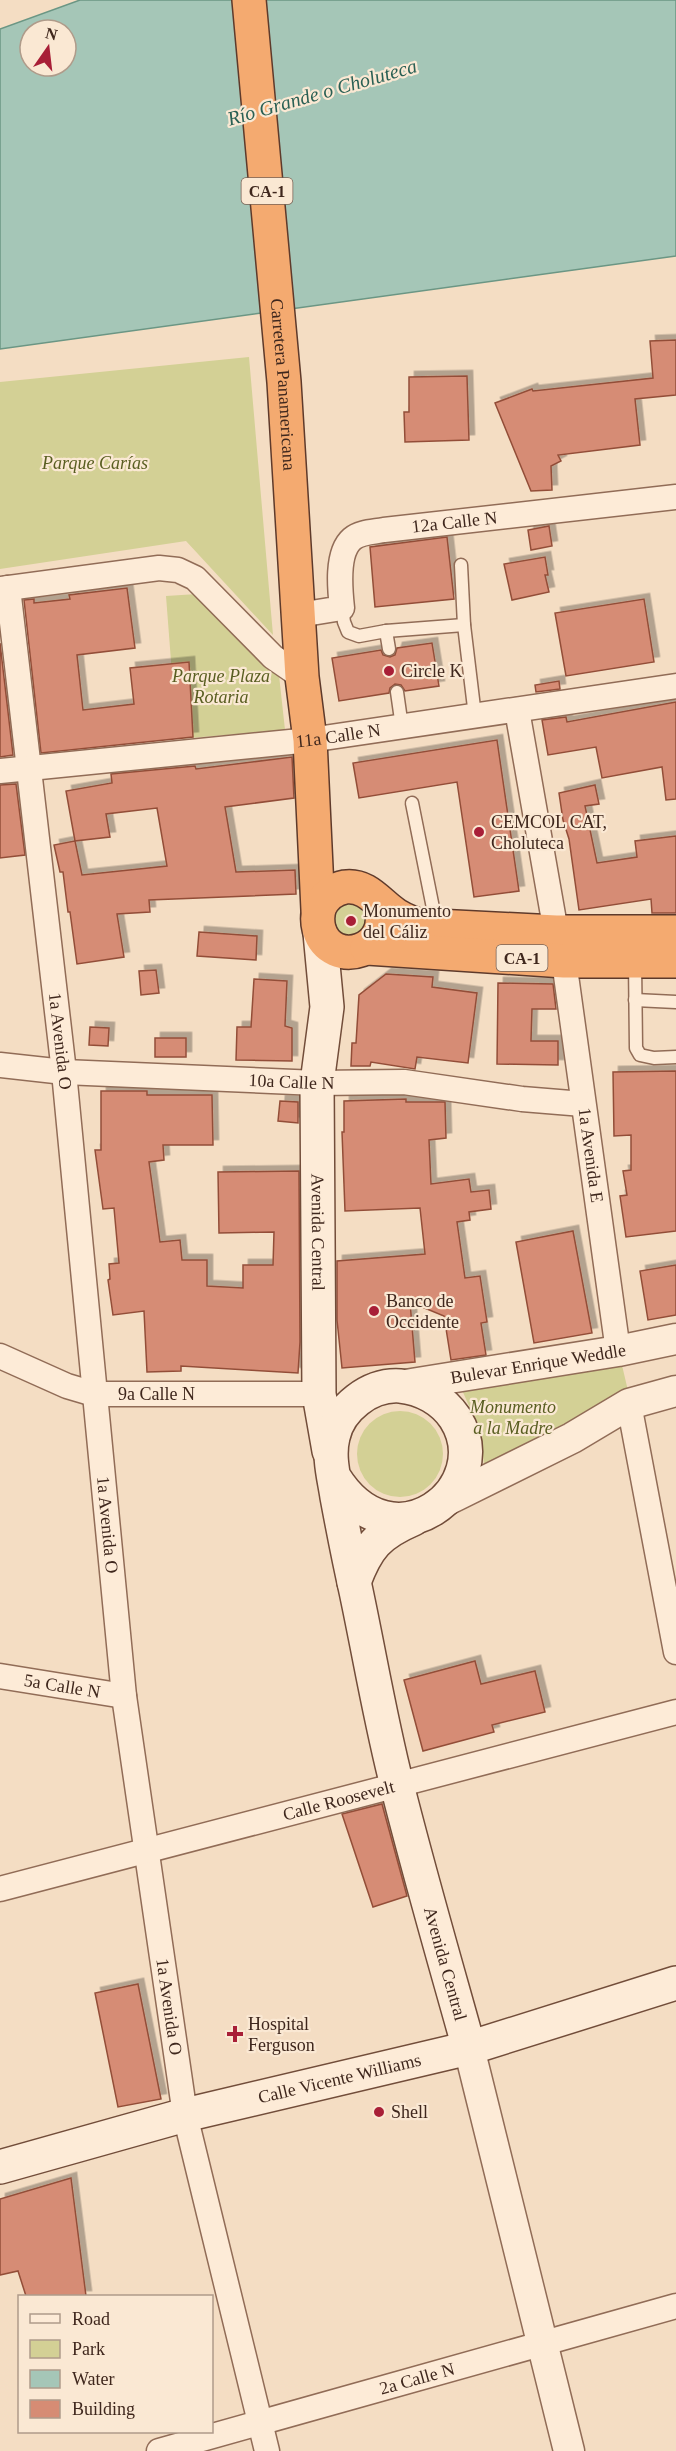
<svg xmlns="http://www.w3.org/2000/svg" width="676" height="2451" font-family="Georgia,serif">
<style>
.green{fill:#d3d095}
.water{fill:#a5c6b7;stroke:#6b9684;stroke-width:1.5;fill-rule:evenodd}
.building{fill:#d68c74;stroke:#934e39;stroke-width:1.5;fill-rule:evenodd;filter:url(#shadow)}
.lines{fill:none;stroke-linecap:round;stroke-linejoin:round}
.service-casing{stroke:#916c57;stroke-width:15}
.minor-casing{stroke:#916c57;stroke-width:27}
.tertiary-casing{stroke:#916c57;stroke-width:33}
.secondary-casing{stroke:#724d3a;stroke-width:36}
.trunk-casing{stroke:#5e3a2b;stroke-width:36}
.service{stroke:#fdebd7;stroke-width:12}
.minor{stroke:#fdebd7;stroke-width:24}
.tertiary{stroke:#fdebd7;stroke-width:30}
.secondary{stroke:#fdebd7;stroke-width:33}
.trunk{stroke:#f4aa70;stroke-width:33}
.poi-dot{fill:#a81f37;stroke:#fae8d3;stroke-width:2}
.labels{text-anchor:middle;stroke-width:4.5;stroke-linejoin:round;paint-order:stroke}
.shield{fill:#fae8d3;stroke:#776154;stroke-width:1.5}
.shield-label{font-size:16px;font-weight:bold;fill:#3f271d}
.street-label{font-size:18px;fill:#3f271d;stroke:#fae8d3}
.park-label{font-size:18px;font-style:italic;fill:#595e21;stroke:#fae8d3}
.poi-label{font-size:18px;fill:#3f271d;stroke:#fae8d3;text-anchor:start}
.water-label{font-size:20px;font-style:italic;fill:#2a6054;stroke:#fae8d3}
</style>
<defs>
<filter id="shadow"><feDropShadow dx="5.5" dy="-5.5" stdDeviation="0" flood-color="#0004"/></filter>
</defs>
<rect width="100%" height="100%" fill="#f4ddc3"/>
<g class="green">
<polygon points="249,357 273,635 186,541 0,569 0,382"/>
<polygon points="197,594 278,666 285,730 177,739 166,596"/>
<polygon points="348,895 376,921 341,944 328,909"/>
<polygon points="621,1361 629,1395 485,1473 480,1431 462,1390"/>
<circle cx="400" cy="1454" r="43"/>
</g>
<path class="water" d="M 80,0 L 676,0 L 676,256 L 0,349 L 0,29 ZM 30,30 L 66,30 L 66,66 L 30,66 Z"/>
<g class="building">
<polygon points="676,340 676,395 635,399 640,445 558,455 561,461 551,466 552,490 531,491 495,403 532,389 533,391 653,378 650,341"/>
<polygon points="467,376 469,440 405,442 404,412 409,412 409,377"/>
<polygon points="549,526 552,546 531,550 528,530"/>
<polygon points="447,537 454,599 375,607 370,547"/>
<polygon points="545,557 548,575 545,575 549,592 512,600 504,564"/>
<polygon points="127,588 135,648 77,655 83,710 134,704 130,668 189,662 193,737 41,753 24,600 34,599 34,603 70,599 69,595"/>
<polygon points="644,599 654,662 566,676 555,613"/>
<polygon points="0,643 13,755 0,757"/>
<polygon points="432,643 439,686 405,691 401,685 395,684 390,688 389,693 339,701 332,658 381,650 383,655 390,657 395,655 397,648"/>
<polygon points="559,681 560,689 536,692 535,685"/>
<polygon points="676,702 676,799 666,800 662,767 602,778 596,747 548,755 542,720 566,717 567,722"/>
<polygon points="497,740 519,891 474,897 457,782 359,798 353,763"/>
<path d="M 292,757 L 294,798 L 225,807 L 236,872 L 295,870 L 296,894 L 149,900 L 150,912 L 117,914 L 124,957 L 77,964 L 70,912 L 68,912 L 63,872 L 60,872 L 54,845 L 75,841 L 66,791 L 112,783 L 111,774 L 195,766 L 196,769 ZM 157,808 L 167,866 L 82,875 L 75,841 L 110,837 L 106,814 Z"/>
<polygon points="16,784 25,855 0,858 0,785"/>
<polygon points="595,785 599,804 585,806 597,863 637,857 635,841 676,836 676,913 652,913 651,899 579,910 569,839 563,820 559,793"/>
<polygon points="199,932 257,936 256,960 197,956"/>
<polygon points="156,970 159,993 141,995 139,971"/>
<polygon points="386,974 433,977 432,987 477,993 468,1063 417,1057 415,1069 371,1062 370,1066 351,1066 352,1043 356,1043 359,995"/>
<polygon points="254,979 287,981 285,1026 292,1028 292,1061 236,1060 237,1027 251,1027"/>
<polygon points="498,983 553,984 556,1009 532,1009 531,1041 558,1041 558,1065 497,1064"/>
<polygon points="90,1027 109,1028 108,1046 89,1045"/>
<rect x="155" y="1038" width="31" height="19"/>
<polygon points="676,1071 676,1231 626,1237 620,1196 627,1195 623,1171 631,1170 631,1135 614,1136 613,1072"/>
<polygon points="101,1091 147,1091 147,1095 212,1095 213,1145 163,1145 164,1160 149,1162 160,1242 180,1240 182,1260 207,1260 207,1286 243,1288 243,1265 273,1265 274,1232 219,1233 218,1172 299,1171 300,1342 298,1373 181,1366 181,1371 147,1372 144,1311 113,1315 108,1280 110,1279 109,1264 119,1263 114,1208 103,1209 95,1150 101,1150"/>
<polygon points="406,1099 406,1102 445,1102 446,1138 429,1140 431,1184 469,1179 471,1192 489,1190 491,1209 469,1212 470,1220 457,1222 465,1278 480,1276 487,1322 481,1323 486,1355 451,1360 444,1316 410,1302 415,1362 342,1368 337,1320 337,1261 425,1254 420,1208 345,1211 342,1132 344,1132 344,1101"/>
<polygon points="280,1101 298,1102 298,1123 278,1121"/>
<polygon points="573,1231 592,1333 534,1343 516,1242"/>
<polygon points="676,1265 676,1315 648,1320 640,1271"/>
<polygon points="475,1661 481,1684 535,1671 545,1712 492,1725 494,1732 423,1751 404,1680"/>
<polygon points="382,1804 407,1896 373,1907 342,1814"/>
<polygon points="138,1984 161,2099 118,2107 95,1993"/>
<polygon points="71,2178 86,2296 26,2296 18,2271 0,2275 0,2199"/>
</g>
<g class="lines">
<defs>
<g id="service">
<polyline points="461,565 464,625 475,716"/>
<polyline points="342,608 344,622 348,632 359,636 386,631 389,649"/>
<polyline points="386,631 464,625"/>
<polyline points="397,692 402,727"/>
<polyline points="412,803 436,923"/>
<polyline points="635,962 636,1048 640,1055 654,1058 676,1057"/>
<polyline points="635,1000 676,1002"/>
</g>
<g id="minor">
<path id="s1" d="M 8,588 L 64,1072 L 124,1696 L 185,2115 L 267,2451"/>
<polyline points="0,589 159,568 178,570 195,578 273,657 302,677"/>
<path id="s2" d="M 299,615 L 342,608 C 340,590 336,553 352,539 C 360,532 374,532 384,530 L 676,497"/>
<polyline points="517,710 556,932"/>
<path id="s3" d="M 0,771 L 310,740 L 676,686"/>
<path id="s4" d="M 564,961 L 618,1351"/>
<path id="s5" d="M 0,1065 L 64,1072 L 317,1083 L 404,1082 L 522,1099 L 583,1104"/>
<path id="s6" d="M 0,1356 L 67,1386 L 94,1394 L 319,1394"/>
<polyline points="629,1404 676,1652"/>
<path id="s7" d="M 0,1676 L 124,1696"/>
<path id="s8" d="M 0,1889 L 676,1712"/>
<path id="s9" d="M 159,2451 L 676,2306"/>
</g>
<g id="tertiary">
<path id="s10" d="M 399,1386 L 618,1351 L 676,1339"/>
<polyline points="443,1502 572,1438 629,1404 676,1391"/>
<polyline points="469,2048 569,2451"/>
</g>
<g id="secondary">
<path id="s11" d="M 320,933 L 327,1007 L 317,1083 L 319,1394 L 329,1451"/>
<path id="s12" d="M 334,1477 C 393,1572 499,1487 455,1418 C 443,1400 422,1388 400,1386 C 370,1384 339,1408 333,1437 C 328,1457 334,1477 337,1497 C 343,1529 349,1560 356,1591 C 370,1657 381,1724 398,1789 C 420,1876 445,1962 469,2048"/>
<path d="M 354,1582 C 367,1547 378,1534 413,1519"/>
<path id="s13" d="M 0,2167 L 185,2115 L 469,2048 L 676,1983"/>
</g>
<g id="trunk">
<path id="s14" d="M 249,0 L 284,382 L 302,677 L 310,740 L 318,910"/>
<path d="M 379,902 C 398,952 331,971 319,929 C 317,921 317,914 320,906 C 325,896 334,889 345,887 C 367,884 379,904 396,915 C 402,919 410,922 417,925 L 556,932 L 676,932"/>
<polyline points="367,948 564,961 676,961"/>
</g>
</defs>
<use href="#service" class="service-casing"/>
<use href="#minor" class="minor-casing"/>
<use href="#tertiary" class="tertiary-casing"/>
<use href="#secondary" class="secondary-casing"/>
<use href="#trunk" class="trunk-casing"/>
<use href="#service" class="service"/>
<use href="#minor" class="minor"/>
<use href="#tertiary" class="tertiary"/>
<use href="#secondary" class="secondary"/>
<use href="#trunk" class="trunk"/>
</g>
<g class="poi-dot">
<circle cx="389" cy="671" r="6"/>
<circle cx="479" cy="832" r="6"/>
<circle cx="351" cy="921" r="6"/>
<circle cx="374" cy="1311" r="6"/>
<path d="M232 2025h6v6h6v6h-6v6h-6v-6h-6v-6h6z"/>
<circle cx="379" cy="2112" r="6"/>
</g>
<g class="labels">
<g class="shield">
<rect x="241.5" y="178" width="51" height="26" rx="4.5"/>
<rect x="496.5" y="945" width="51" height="26" rx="4.5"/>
</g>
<g class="shield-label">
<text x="267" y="197">CA-1</text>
<text x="522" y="964">CA-1</text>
</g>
<g class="street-label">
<text dy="6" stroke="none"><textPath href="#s14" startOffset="386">Carretera Panamericana</textPath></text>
<text dy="6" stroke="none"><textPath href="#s2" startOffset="220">12a Calle N</textPath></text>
<text dy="6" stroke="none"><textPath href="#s3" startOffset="340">11a Calle N</textPath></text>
<text dy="6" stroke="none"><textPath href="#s1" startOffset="456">1a Avenida O</textPath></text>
<text dy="6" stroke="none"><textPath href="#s5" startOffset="292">10a Calle N</textPath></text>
<text dy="6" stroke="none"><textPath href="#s4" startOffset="196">1a Avenida E</textPath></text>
<text dy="6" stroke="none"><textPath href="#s11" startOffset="300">Avenida Central</textPath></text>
<text dy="6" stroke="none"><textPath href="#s10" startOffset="141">Bulevar Enrique Weddle</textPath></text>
<text dy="6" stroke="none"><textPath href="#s6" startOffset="164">9a Calle N</textPath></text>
<text dy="6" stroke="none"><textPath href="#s1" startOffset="942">1a Avenida O</textPath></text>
<text dy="6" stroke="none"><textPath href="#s7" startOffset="63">5a Calle N</textPath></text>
<text dy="6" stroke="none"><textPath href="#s8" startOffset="350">Calle Roosevelt</textPath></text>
<text dy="6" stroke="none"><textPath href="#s12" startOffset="918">Avenida Central</textPath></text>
<text dy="6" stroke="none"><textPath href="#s1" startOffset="1428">1a Avenida O</textPath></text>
<text dy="6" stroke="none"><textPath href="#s13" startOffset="351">Calle Vicente Williams</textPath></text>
<text dy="6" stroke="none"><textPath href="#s9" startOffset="268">2a Calle N</textPath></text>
</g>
<g class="park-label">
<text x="95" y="469">Parque Carías</text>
<text x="221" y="682">Parque Plaza<tspan x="221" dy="21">Rotaria</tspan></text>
<text x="513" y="1413">Monumento<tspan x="513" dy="21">a la Madre</tspan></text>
</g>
<g class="poi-label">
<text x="401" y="677">Circle K</text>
<text x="491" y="828">CEMCOL CAT,<tspan x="491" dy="21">Choluteca</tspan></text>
<text x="363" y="917">Monumento<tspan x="363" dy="21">del Cáliz</tspan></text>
<text x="386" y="1307">Banco de<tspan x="386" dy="21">Occidente</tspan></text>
<text x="248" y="2030">Hospital<tspan x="248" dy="21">Ferguson</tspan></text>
<text x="391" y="2118">Shell</text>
</g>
<g class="water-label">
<text transform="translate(322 92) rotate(-16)" y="7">Río Grande o Choluteca</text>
</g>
</g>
<rect x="18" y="2295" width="195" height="138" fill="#fae8d3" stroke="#af9b8a" stroke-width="1.5"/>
<rect x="30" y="2314" width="30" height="9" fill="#fdebd7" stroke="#af9b8a" stroke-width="1.5"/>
<text x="72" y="2325" font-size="18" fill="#3f271d">Road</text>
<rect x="30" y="2340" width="30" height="18" fill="#d3d095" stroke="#af9b8a" stroke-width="1.5"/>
<text x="72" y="2355" font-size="18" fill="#3f271d">Park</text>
<rect x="30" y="2370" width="30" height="18" fill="#a5c6b7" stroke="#af9b8a" stroke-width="1.5"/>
<text x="72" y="2385" font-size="18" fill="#3f271d">Water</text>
<rect x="30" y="2400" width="30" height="18" fill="#d68c74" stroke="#af9b8a" stroke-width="1.5"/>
<text x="72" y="2415" font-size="18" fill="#3f271d">Building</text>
<g transform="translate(48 48) rotate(14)"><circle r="28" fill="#fae8d3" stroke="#af9b8a" stroke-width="1.5"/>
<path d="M0-4.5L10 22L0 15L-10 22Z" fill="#a81f37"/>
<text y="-9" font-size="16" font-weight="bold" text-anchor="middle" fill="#3f271d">N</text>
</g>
</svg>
